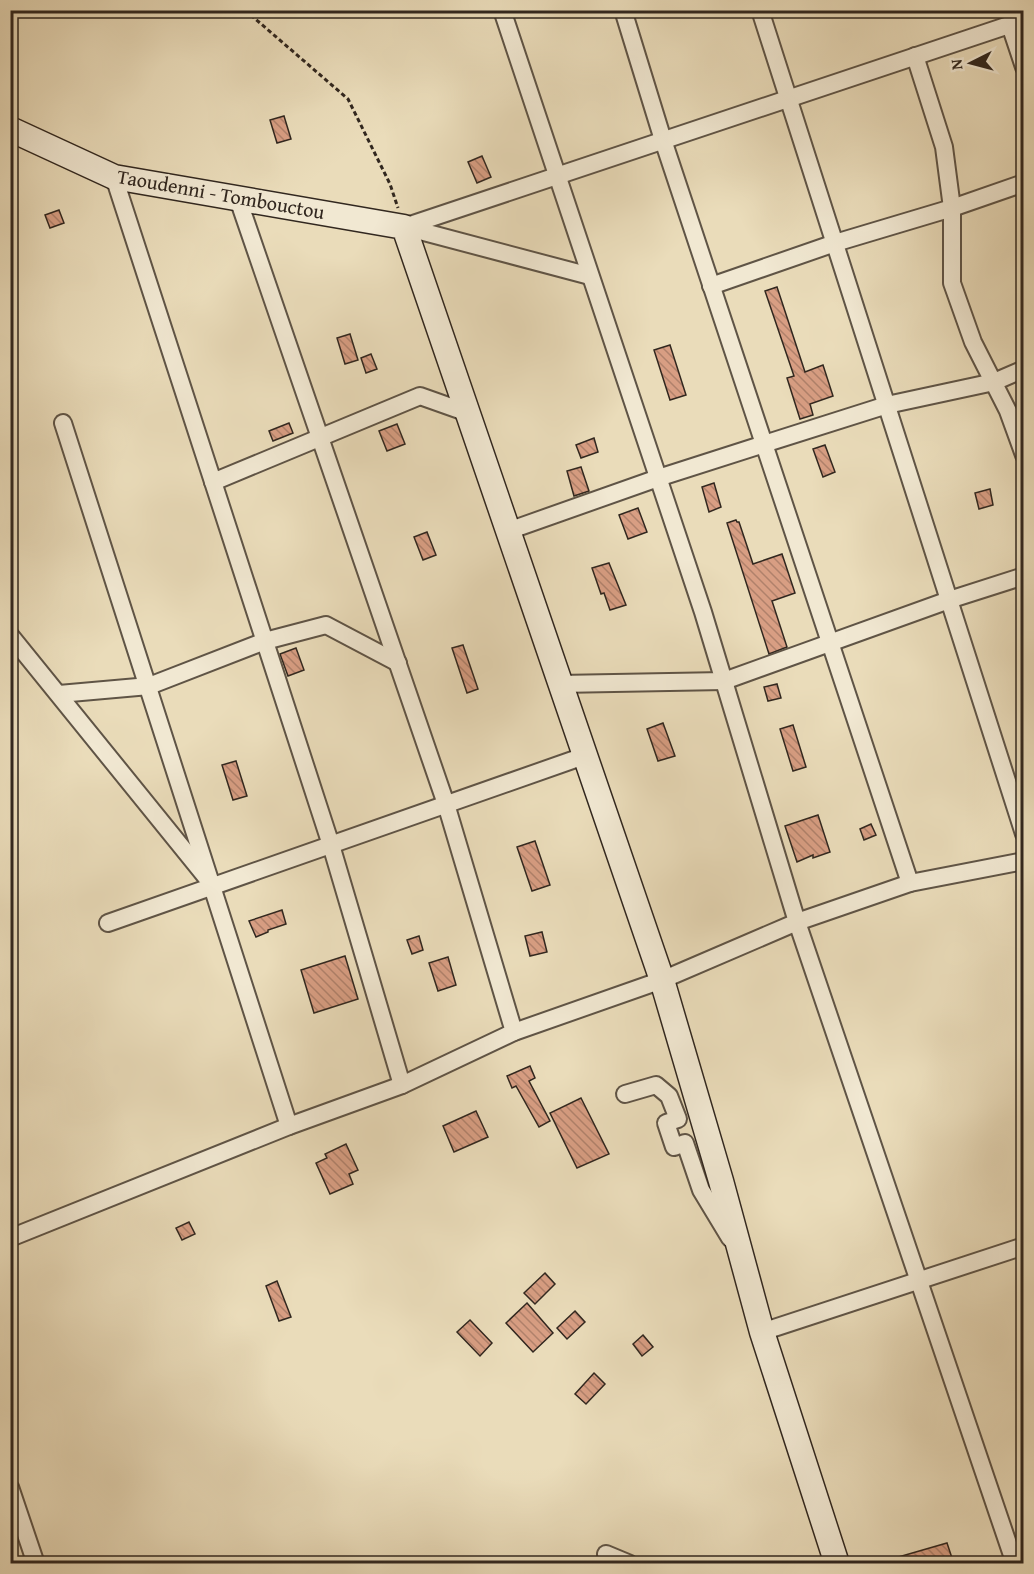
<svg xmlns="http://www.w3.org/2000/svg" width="1034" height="1574" font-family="'Gentium Book Plus',serif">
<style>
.building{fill:url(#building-back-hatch);stroke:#31271f;stroke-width:1.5}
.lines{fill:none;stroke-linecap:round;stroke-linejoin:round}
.street-casing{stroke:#5f5446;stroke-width:20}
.secondary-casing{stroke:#31271f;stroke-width:27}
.path{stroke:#31271f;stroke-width:3;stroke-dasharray:4.5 3;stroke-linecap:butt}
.street{stroke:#f1e8d2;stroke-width:16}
.secondary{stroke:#f1e8d2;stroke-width:24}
.labels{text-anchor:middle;stroke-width:4.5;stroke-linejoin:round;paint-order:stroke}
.street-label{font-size:20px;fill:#31271f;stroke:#f1e8d2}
</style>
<defs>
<pattern id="building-back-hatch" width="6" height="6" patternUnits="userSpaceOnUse" patternTransform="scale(1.5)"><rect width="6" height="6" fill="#d89e83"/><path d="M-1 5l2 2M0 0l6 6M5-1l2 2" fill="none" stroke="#b0816b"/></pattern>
</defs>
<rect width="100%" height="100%" fill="#eadcba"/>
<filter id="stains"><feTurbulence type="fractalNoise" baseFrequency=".00333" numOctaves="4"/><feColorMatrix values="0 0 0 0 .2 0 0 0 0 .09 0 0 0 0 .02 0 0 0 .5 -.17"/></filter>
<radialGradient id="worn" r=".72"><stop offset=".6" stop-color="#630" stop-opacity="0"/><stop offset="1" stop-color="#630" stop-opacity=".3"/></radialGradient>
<g class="building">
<polygon points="284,116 291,139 277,143 270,120"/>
<polygon points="482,156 491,177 477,183 468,162"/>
<polygon points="59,210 64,223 50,228 45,215"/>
<polygon points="777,287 805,372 823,365 833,396 810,404 813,415 800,419 787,378 794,376 765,291"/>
<polygon points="350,334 358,360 345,364 337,338"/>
<polygon points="670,345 686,395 670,400 654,350"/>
<polygon points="371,354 377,369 366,373 361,358"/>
<polygon points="289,423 293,433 273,441 269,431"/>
<polygon points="397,424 405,444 387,451 379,431"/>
<polygon points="594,438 598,452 581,458 576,445"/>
<polygon points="825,445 835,472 823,477 813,449"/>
<polygon points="581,467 589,491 574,496 567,471"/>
<polygon points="714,483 721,507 709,512 702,487"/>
<polygon points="990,489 993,505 979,509 975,493"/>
<polygon points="638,508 647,532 628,539 619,515"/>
<polygon points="736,520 737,522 739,522 753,564 782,554 795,593 772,601 787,647 769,654 727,523"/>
<polygon points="427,532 436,555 423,560 414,537"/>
<polygon points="609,563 626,605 610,610 604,593 601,594 592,568"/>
<polygon points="463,645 478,689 467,693 452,648"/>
<polygon points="296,648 304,670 288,676 280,654"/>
<polygon points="777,684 781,698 768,701 764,687"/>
<polygon points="663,723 675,756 658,761 647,729"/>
<polygon points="793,725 806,767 793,771 780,729"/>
<polygon points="236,761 247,796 233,800 222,765"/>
<polygon points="818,815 830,852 813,858 813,855 797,862 785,826"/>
<polygon points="871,824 876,835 864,840 860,829"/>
<polygon points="535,841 550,885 532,891 517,847"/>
<polygon points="282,910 286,924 268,930 268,932 256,937 249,921"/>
<polygon points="542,932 547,952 530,956 525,936"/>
<polygon points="419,936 423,950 412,954 407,940"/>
<polygon points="345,956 358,999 314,1013 301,970"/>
<polygon points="448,957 456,985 438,991 429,963"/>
<polygon points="530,1066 535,1078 529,1081 550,1121 539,1127 516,1086 512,1088 507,1076"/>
<polygon points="581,1098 609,1154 577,1168 550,1113"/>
<polygon points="476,1111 488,1137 454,1152 443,1126"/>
<polygon points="346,1144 358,1170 349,1174 353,1184 330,1194 316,1163 327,1158 325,1154"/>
<polygon points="189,1222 195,1234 182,1240 176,1228"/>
<polygon points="545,1273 555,1284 535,1304 524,1293"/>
<polygon points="277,1281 291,1317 279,1321 266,1286"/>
<polygon points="527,1303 553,1333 533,1352 506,1323"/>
<polygon points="575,1311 585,1322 567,1339 557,1328"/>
<polygon points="470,1320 492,1343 480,1356 457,1332"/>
<polygon points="643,1335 653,1347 642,1356 633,1344"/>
<polygon points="594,1373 605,1384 586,1404 575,1394"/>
<polygon points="947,1543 952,1558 933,1563 889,1563 888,1560"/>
</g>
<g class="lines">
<defs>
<g id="street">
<polyline points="502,10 703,612 797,922 1015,1564"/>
<polyline points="623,10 663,140 910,883"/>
<polyline points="760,10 1024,834"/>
<polyline points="1010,25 1024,67"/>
<polyline points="915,56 944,147 952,208 952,283 973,342 1008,411 1024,455"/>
<polyline points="114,177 331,845 402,1085"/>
<polyline points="238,199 446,804 514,1032"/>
<polyline points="404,227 1024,20"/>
<polyline points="405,227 590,276"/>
<polyline points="711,286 835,243 952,208 1024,183"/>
<polyline points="63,423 289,1126"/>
<polyline points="213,482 420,396 468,413"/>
<polyline points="508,531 658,478 764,444 887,405 994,382 1024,369"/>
<polyline points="10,635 206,877"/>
<polyline points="559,684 724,681 949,600 1024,576"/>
<polyline points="59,694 149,686 265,641 326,625 398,663"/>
<polyline points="108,923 584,756"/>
<polyline points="625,1094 656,1085 669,1096 678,1119 666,1123 674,1147 685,1143 701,1190 730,1238"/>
<polyline points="10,1238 289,1126 402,1085 514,1032 662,980 797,922 910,883 1024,861"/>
<polyline points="762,1332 1024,1246"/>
<polyline points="10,1487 36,1564"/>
<polyline points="606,1554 630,1564"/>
</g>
<polyline id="secondary" points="10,129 114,177 404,227 662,980 721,1181 762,1332 837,1564"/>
</defs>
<use href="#street" class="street-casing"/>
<use href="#secondary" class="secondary-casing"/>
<polyline class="path" points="245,10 348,99 390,184 398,208"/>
<use href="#street" class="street"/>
<use href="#secondary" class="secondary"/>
</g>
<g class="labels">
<g class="street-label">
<text transform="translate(221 194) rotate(10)" y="7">Taoudenni - Tombouctou</text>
</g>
</g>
<rect width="1034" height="1574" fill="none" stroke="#eadcba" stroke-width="36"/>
<rect x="12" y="12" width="1010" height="1550" fill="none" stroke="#31271f" stroke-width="3"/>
<rect x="18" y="18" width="998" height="1538" fill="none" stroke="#31271f" stroke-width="1.5"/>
<g transform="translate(971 63) rotate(264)" stroke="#f1e8d2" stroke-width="4.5" paint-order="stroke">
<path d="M0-4.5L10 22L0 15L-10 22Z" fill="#31271f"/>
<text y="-9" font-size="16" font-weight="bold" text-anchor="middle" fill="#31271f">N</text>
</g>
<rect width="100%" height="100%" filter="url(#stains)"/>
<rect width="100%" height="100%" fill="url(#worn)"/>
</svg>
